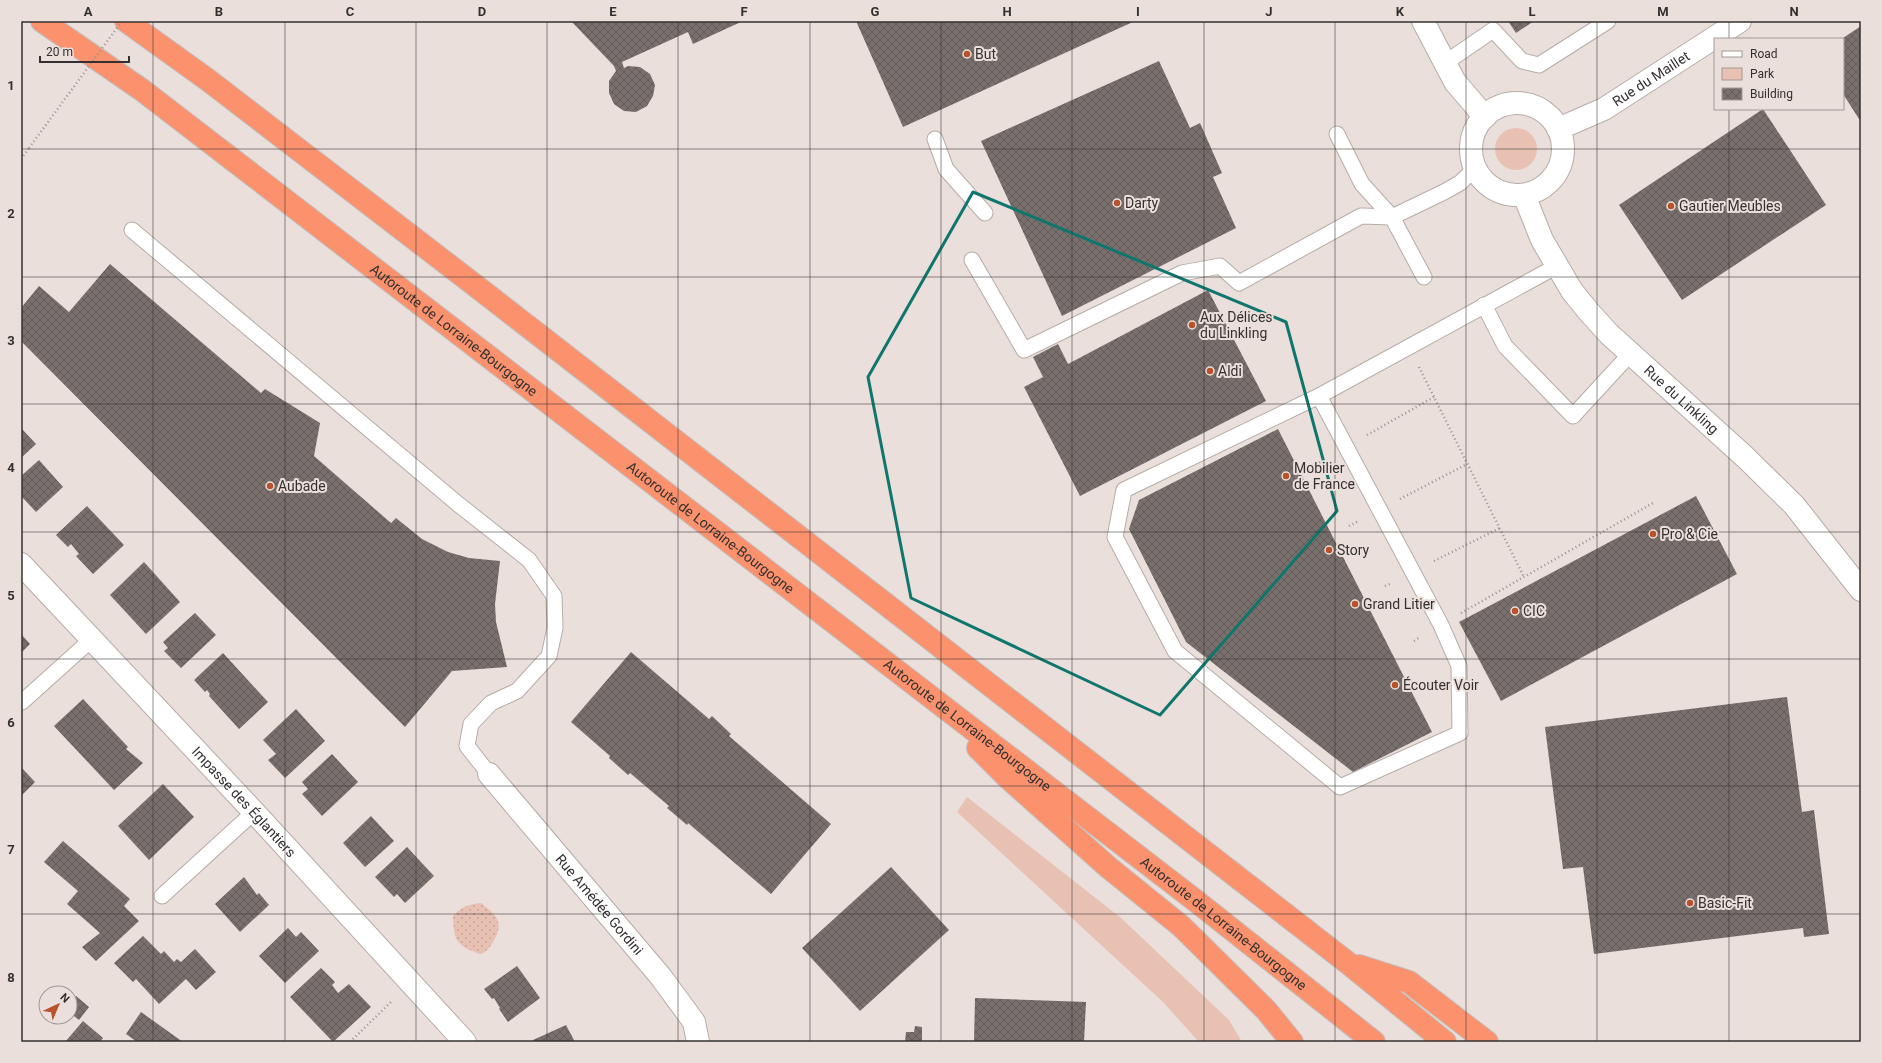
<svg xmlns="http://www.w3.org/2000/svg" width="1882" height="1063" font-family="Roboto,sans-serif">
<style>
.green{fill:#e8c1b3}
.park{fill:url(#park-dots)}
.building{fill:url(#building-cross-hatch)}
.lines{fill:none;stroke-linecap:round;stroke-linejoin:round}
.service-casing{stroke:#b6aca8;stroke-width:17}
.minor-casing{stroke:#b6aca8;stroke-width:24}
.motorway-casing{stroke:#c2c1c1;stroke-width:24}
.path{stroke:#9b9391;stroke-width:2.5;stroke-dasharray:1 3;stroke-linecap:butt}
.service{stroke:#fff;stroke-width:15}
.minor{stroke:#fff;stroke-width:22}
.motorway{stroke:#fb926d;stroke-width:22}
.path-bridge{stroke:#9b9391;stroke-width:2.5;stroke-dasharray:1 3;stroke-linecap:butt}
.marked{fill:none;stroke:#0f766e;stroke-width:3;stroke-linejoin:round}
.grid{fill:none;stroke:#34302f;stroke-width:1;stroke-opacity:0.55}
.poi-dot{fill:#b9522b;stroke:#eadfdb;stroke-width:1.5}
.labels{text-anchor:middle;stroke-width:4;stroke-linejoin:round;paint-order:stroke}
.poi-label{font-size:14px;fill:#34302f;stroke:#eadfdb;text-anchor:start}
.street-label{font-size:14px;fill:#34302f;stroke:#eadfdb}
.neatline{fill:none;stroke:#34302f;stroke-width:1.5}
.grid-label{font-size:13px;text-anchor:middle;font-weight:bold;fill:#34302f}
</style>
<defs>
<pattern id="park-dots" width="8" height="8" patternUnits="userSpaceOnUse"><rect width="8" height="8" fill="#e8c1b3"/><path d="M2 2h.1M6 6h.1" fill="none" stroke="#c8a69a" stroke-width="1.8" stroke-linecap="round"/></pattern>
<pattern id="building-cross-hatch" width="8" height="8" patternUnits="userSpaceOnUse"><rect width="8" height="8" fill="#79706d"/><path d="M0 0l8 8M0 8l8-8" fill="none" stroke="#645c5a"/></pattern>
</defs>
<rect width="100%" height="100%" fill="#eadfdb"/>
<g class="green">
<circle cx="1516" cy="149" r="21"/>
<polygon points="967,797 1121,918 1229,1020 1242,1042 1199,1042 1163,1002 957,812"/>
</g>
<path class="park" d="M 481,903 C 497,915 505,923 493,942 C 489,948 487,952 480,954 C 456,945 454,942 453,916 C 461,907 469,904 481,903 Z"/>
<g class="building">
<polygon points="571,21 743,21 693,44 688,32 622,62 624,68 628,66 640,67 650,74 655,85 653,96 647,106 636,112 624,111 614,104 609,93 609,81 616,71 614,66"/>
<polygon points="856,21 1135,21 903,127"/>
<polygon points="1508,21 1534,21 1516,33"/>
<polygon points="1861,26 1861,122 1843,94 1843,38"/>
<polygon points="1159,61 1190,128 1200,123 1222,173 1213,177 1236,228 1062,316 981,141"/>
<polygon points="1763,109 1826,205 1682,300 1619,205"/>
<polygon points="110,264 261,393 265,389 320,423 314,456 391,523 396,518 422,539 448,552 469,558 500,561 495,604 496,622 507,667 452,671 405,727 21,341 21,308 39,286 69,312"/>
<polygon points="1208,290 1266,401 1080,496 1024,387 1043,377 1033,357 1058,344 1068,364"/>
<polygon points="21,428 36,444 21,458"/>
<polygon points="1278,429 1432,732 1353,772 1186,642 1129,529 1139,500"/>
<polygon points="39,460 63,487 36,512 22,497 21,498 21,476"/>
<polygon points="1696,496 1737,574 1501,701 1459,622"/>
<polygon points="87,506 124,545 93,574 76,556 79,554 71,544 68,547 56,535"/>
<polygon points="144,562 180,602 146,634 110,595"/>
<polygon points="195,613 216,635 181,668 164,651 168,648 163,642"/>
<polygon points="21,634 30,644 21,653"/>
<polygon points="631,652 709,719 712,716 731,734 729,736 831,824 771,894 688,823 687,825 667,808 669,806 630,773 628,775 609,758 610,756 571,722"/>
<polygon points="223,653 268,702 239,729 209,696 210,694 207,690 205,692 194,680"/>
<polygon points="1787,697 1802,812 1814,810 1829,934 1804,937 1803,928 1594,954 1583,867 1563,869 1545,727"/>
<polygon points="83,699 128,747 126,749 143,763 114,790 54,726"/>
<polygon points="296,709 325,741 285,778 268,760 276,754 263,740"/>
<polygon points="332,754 358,782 322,816 302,794 308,789 302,782"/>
<polygon points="21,767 35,782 21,796"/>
<polygon points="163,784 194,817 149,860 118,826"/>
<polygon points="371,816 394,841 365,867 343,843"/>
<polygon points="63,841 130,899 124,906 139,921 96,961 82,947 100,933 67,904 78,891 44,862"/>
<polygon points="407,847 434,876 405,903 397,894 394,897 375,877"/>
<polygon points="891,867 949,930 860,1011 802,948"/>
<polygon points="244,877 257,895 259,893 269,905 240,932 215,904"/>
<polygon points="288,928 296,937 301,932 319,951 285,983 259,956"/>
<polygon points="143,936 161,954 164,951 174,962 177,959 181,962 195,949 216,972 196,990 186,979 159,1004 136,979 133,982 114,963"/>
<polygon points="517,966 540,998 508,1022 499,1009 500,1008 494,998 492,999 484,989"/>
<polygon points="321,968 335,982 332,985 338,993 349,984 371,1007 333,1042 290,997"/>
<polygon points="76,996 89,1007 79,1020 70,1013 70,1004"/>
<polygon points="975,998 1086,1002 1084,1042 974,1042"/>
<polygon points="141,1012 183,1042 137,1042 126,1034"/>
<polygon points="83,1021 103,1038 100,1042 65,1042"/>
<polygon points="566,1025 575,1042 534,1042 533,1040"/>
<polygon points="915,1026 922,1027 922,1042 905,1042 906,1032 914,1032"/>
</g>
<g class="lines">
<defs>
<g id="service">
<polyline points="1445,63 1493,30 1522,61 1539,65 1608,21"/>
<polyline points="1337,134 1362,184 1392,217 1424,277"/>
<polyline points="935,139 946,169 985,213"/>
<polyline points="132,230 458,504 529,560 554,596 555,628 549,656 517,691 491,703 471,724 467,746 489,774"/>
<polyline points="972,260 1024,350 1182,273 1220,266 1239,283 1361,216 1392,217 1444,192 1460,183 1475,168"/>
<polyline points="1484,305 1505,346 1573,416 1631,353"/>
<polyline points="1319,396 1124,490 1115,537 1175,651 1340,787 1460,733 1459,666 1441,625 1319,396 1557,266"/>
<polyline points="22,702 92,639"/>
<polyline points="162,896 254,812"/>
</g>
<g id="minor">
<polyline points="1423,21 1455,82 1485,117"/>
<circle cx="1517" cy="149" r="46"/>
<path id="s1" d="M 1558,129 L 1604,109 L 1740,21"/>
<path id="s2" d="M 1524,195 L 1542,240 L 1572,291 L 1589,312 L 1609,334 L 1745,457 L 1794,505 L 1861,590"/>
<path id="s3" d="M 21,564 L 254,812 L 465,1042"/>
<path id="s4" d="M 489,774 L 661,977 L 694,1022 L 698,1042"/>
</g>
<g id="motorway">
<path id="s5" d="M 42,21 L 142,90 L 1196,901 L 1374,1042"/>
<polyline points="126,21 208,80 472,283 1348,963 1445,1042"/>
<polyline points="978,748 1006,776 1108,867 1181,926 1266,1010 1292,1042"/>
<polyline points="1359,966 1409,982 1487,1042"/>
</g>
</defs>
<use href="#service" class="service-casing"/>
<use href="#minor" class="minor-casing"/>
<use href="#motorway" class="motorway-casing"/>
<g class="path">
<polyline points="21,159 29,148"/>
<polyline points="1419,367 1524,577"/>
<polyline points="1367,435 1434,397"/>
<polyline points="1316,465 1326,459"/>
<polyline points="1400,499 1467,464"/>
<polyline points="1349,526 1359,521"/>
<polyline points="1434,561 1500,528"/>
<polyline points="1385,586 1392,583"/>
<polyline points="1461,613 1653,503"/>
<polyline points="1414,641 1420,637"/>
<polyline points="350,1042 391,1002"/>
</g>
<use href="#service" class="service"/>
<use href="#minor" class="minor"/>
<use href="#motorway" class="motorway"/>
<polyline class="path-bridge" points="29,148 122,21"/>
</g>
<path class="marked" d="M 973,192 L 1286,322 L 1337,511 L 1160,715 L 911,598 L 868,377 Z"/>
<path class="grid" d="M 153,21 L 153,1042M 285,21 L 285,1042M 416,21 L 416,1042M 547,21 L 547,1042M 678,21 L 678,1042M 810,21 L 810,1042M 941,21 L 941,1042M 1072,21 L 1072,1042M 1204,21 L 1204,1042M 1335,21 L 1335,1042M 1466,21 L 1466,1042M 1597,21 L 1597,1042M 1729,21 L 1729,39M 1729,109 L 1729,1042M 21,149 L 1861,149M 21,277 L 1861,277M 21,404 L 1861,404M 21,532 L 1861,532M 21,659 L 1861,659M 21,786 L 1861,786M 21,914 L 1861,914"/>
<g class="poi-dot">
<circle cx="967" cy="54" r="4"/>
<circle cx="1117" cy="203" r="4"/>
<circle cx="1671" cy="206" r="4"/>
<circle cx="1192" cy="325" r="4"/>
<circle cx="1210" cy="371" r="4"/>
<circle cx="1286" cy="476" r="4"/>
<circle cx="270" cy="486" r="4"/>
<circle cx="1653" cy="534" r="4"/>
<circle cx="1329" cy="550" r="4"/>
<circle cx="1355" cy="604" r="4"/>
<circle cx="1515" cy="611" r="4"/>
<circle cx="1395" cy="685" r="4"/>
<circle cx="1690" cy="903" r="4"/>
</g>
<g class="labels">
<g class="poi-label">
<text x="975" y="59">But</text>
<text x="1125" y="208">Darty</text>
<text x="1679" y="211">Gautier Meubles</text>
<text x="1200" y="322">Aux Délices<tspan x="1200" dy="16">du Linkling</tspan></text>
<text x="1218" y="376">Aldi</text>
<text x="1294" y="473">Mobilier<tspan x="1294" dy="16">de France</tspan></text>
<text x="278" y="491">Aubade</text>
<text x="1661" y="539">Pro &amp; Cie</text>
<text x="1337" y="555">Story</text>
<text x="1363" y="609">Grand Litier</text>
<text x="1523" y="616">CIC</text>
<text x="1403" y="690">Écouter Voir</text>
<text x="1698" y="908">Basic-Fit</text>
</g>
<g class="street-label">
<text dy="5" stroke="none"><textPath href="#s1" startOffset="106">Rue du Maillet</textPath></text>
<text dy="5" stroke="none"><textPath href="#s5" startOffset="515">Autoroute de Lorraine-Bourgogne</textPath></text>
<text dy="5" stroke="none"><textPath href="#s2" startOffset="262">Rue du Linkling</textPath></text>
<text dy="5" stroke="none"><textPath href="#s5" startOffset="839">Autoroute de Lorraine-Bourgogne</textPath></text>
<text dy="5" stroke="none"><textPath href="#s5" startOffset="1163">Autoroute de Lorraine-Bourgogne</textPath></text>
<text dy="5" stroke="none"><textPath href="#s3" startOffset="326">Impasse des Églantiers</textPath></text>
<text dy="5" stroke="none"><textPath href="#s4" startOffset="171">Rue Amédée Gordini</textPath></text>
<text dy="5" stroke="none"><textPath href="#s5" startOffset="1487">Autoroute de Lorraine-Bourgogne</textPath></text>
</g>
</g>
<rect width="1882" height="1063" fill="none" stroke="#eadfdb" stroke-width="44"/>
<rect x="1714" y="38" width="130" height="72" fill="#eadfdb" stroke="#a19996"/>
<rect x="1722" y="51" width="20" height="6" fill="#ffffff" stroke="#a19996"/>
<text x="1750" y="58" font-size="12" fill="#34302f">Road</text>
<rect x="1722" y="68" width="20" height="12" fill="#e8c1b3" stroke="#a19996"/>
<text x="1750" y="78" font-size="12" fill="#34302f">Park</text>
<rect x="1722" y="88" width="20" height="12" fill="url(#building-cross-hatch)" stroke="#a19996"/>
<text x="1750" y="98" font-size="12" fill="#34302f">Building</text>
<g transform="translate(58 1005) rotate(44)"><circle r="19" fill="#eadfdb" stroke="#a19996"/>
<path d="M0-3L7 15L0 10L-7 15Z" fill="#b9522b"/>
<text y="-6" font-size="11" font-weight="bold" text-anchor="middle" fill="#34302f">N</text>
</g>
<path d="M40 56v6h89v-6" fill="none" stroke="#34302f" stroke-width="2"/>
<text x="46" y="56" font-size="12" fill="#34302f" stroke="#eadfdb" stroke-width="3" paint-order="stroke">20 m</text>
<rect x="22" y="22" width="1838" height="1019" class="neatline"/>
<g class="grid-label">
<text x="88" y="16">A</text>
<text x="219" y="16">B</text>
<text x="350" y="16">C</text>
<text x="482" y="16">D</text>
<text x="613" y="16">E</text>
<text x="744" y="16">F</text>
<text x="875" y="16">G</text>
<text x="1007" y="16">H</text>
<text x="1138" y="16">I</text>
<text x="1269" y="16">J</text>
<text x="1400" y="16">K</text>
<text x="1532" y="16">L</text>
<text x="1663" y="16">M</text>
<text x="1794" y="16">N</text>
<text x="11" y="90">1</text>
<text x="11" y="218">2</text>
<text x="11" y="345">3</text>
<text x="11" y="472">4</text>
<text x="11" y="600">5</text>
<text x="11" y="727">6</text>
<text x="11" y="854">7</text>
<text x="11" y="982">8</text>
</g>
</svg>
